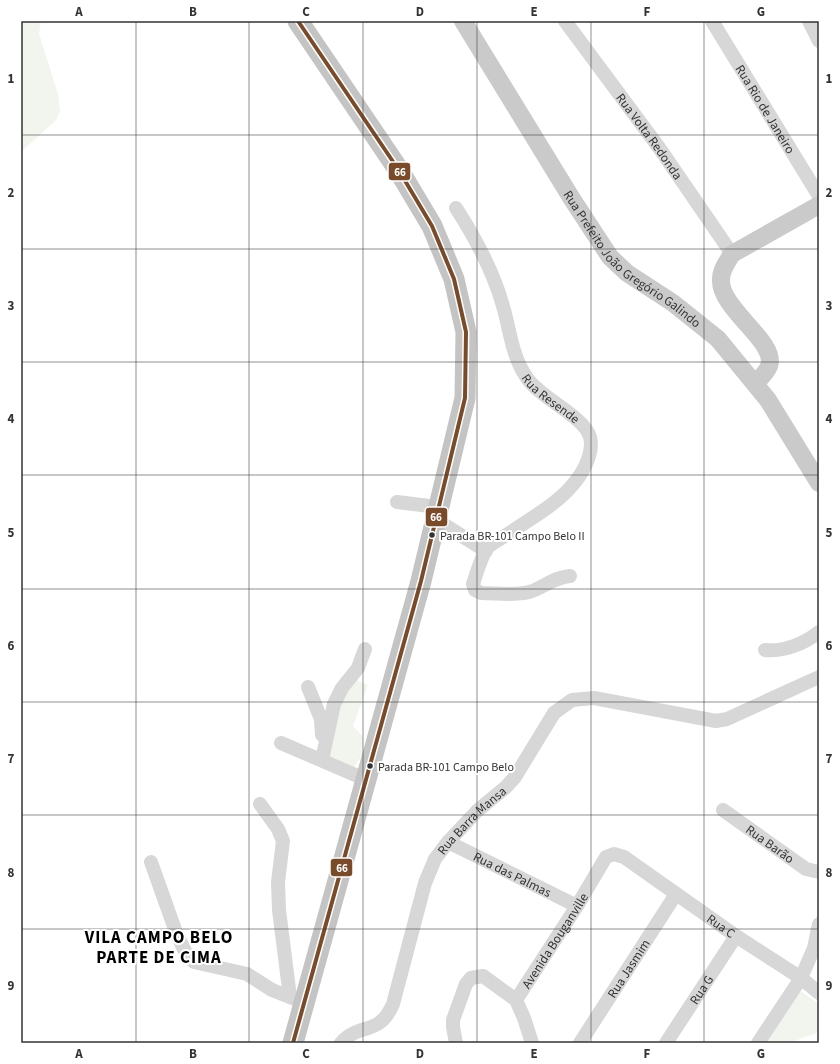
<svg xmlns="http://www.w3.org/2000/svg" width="840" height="1064" font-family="'Source Sans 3',sans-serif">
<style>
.green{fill:#f1f5ed}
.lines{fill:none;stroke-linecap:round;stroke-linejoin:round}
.minor{stroke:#d7d7d7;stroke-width:14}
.major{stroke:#cacaca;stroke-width:18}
.highway{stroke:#c4c4c4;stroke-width:21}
.bus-1-casing{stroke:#fff;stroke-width:7}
.bus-1{stroke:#7a4b2a;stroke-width:4}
.grid{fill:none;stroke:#333;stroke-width:1;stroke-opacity:0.55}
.bus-dot{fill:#333;stroke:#fff;stroke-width:1.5}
.labels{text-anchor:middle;stroke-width:4;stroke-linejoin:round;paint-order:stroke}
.bus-label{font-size:12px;fill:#333;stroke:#fff;text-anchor:start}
.street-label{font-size:13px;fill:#333;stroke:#fff}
.district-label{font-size:17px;font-weight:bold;letter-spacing:1px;fill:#000;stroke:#fff}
.line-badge{stroke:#fff;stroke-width:1.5}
.badge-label{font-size:11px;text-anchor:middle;font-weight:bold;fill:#fff}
.neatline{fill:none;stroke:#333;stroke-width:1.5}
.grid-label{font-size:13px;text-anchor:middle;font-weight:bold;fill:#333}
</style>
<rect width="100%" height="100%" fill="#fff"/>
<g class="green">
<polygon points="21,21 41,21 39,34 58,94 60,111 56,120 21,152"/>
<polygon points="354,679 368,685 353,726 363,737 362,755 354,767 324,758 332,722"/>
<polygon points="799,990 819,1004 819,1032 789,1043 764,1043"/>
</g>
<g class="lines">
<g class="minor">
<path id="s1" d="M 565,21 L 660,149 L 732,254"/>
<path id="s2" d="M 712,21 L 819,196"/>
<polyline points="809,21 819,41"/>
<path id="s3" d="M 456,208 C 476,239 493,270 503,306 C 510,330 512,357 527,378 C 541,399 584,416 590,437 C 594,452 584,471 575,482 C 558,504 531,518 508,534 C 502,538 494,542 488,547 C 482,554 476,575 473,584 L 475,590 L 481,593 C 497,593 514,596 529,592 C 543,588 554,577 570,576"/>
<polyline points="397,502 438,507"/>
<polyline points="435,519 486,551"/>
<path d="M 765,650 C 783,652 804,644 819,632"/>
<polyline points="308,687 321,719 322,735"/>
<polyline points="281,743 367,780"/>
<polyline points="322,760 334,704 342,688 358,668 365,649"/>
<polyline points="260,804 278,829 283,841 278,882 279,910 290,997"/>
<path id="s4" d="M 723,810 L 806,869 L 819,872"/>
<path id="s5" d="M 448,842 L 577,906"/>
<polyline points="151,862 177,935 185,951 194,962 247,974 272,990 305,1003"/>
<path id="s6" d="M 341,1043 C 359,1022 379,1037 393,1004 L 425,883 L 435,859 L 448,842 L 477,811 L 506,787 L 515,777 L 554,713 L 572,700 L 594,698 L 716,721 L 727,719 L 819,677"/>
<polyline points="456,1043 453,1027 453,1020 466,984 471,978 483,976 516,1000"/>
<path id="s7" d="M 532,1043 L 524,1018 L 516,1000 L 577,906 L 606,857 L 614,854 L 624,857 L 736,936 L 801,978 L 819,993"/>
<path id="s8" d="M 580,1043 L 676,894"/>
<path id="s9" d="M 666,1043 L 736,936"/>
<polyline points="758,1043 801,978 814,948 819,924"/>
</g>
<g class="major">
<path id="s10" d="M 463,21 L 572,199 L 610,257 L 627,273 L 673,303 L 718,339 L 768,400 L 819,483"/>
<path d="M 756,383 C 760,378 767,372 769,366 C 778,342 719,309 721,279 C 721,270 727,262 732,254 L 819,205"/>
</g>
<polyline class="highway" points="293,1043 421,581 465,398 466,332 454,279 432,226 398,169 298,21"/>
<defs>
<polyline id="bus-1" points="293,1043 421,581 465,398 466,332 454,279 432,226 398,169 298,21"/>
</defs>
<use href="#bus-1" class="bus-1-casing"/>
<use href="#bus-1" class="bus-1"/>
</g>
<path class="grid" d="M 136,21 L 136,1043M 249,21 L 249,1043M 363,21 L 363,1043M 477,21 L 477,1043M 591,21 L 591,1043M 704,21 L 704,1043M 21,135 L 819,135M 21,249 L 819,249M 21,362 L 819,362M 21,475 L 819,475M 21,589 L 819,589M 21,702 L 819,702M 21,815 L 819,815M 21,929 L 819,929"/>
<g class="bus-dot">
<circle cx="432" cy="535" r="3.5"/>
<circle cx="370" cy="766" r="3.5"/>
</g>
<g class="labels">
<g class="bus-label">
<text x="440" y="540">Parada BR-101 Campo Belo II</text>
<text x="378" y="771">Parada BR-101 Campo Belo</text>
</g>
<g class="street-label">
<text dy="5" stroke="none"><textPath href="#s2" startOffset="103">Rua Rio de Janeiro</textPath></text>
<text dy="5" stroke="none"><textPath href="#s1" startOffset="143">Rua Volta Redonda</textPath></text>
<text dy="5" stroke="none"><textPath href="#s10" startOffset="295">Rua Prefeito João Gregório Galindo</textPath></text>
<text dy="5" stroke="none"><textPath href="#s3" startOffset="217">Rua Resende</textPath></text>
<text dy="5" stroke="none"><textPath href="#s6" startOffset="272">Rua Barra Mansa</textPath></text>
<text dy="5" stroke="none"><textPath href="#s4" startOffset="58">Rua Barão</textPath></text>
<text dy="5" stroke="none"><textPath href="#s5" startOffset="72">Rua das Palmas</textPath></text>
<text dy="5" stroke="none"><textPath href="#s7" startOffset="353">Rua C</textPath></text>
<text dy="5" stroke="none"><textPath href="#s7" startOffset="117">Avenida Bouganville</textPath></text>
<text dy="5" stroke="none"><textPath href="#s8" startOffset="89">Rua Jasmim</textPath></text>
<text dy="5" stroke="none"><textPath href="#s9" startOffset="64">Rua G</textPath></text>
</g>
<g class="district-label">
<text x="159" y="943">VILA CAMPO BELO<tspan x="159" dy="20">PARTE DE CIMA</tspan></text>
</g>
</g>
<g class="line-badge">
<rect x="388" y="162" width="23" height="19" rx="4" fill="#7a4b2a"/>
<rect x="425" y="507" width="23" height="20" rx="4" fill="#7a4b2a"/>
<rect x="330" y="858" width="23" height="19" rx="4" fill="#7a4b2a"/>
</g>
<g class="badge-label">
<text x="400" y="176">66</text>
<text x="436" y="521">66</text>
<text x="342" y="872">66</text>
</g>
<rect width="840" height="1064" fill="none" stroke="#ffffff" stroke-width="44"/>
<rect x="22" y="22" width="796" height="1020" class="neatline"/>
<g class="grid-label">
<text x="79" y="16">A</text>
<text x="193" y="16">B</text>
<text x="306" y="16">C</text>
<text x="420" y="16">D</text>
<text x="534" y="16">E</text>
<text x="647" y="16">F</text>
<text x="761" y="16">G</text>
<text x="11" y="83">1</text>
<text x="829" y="83">1</text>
<text x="11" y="197">2</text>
<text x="829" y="197">2</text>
<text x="11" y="310">3</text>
<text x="829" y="310">3</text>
<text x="11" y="423">4</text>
<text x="829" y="423">4</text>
<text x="11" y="537">5</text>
<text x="829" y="537">5</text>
<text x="11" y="650">6</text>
<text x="829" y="650">6</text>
<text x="11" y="763">7</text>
<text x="829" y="763">7</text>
<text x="11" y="877">8</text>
<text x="829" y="877">8</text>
<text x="11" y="990">9</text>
<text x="829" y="990">9</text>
<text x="79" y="1058">A</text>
<text x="193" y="1058">B</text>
<text x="306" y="1058">C</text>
<text x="420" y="1058">D</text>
<text x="534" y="1058">E</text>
<text x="647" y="1058">F</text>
<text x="761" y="1058">G</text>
</g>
</svg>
